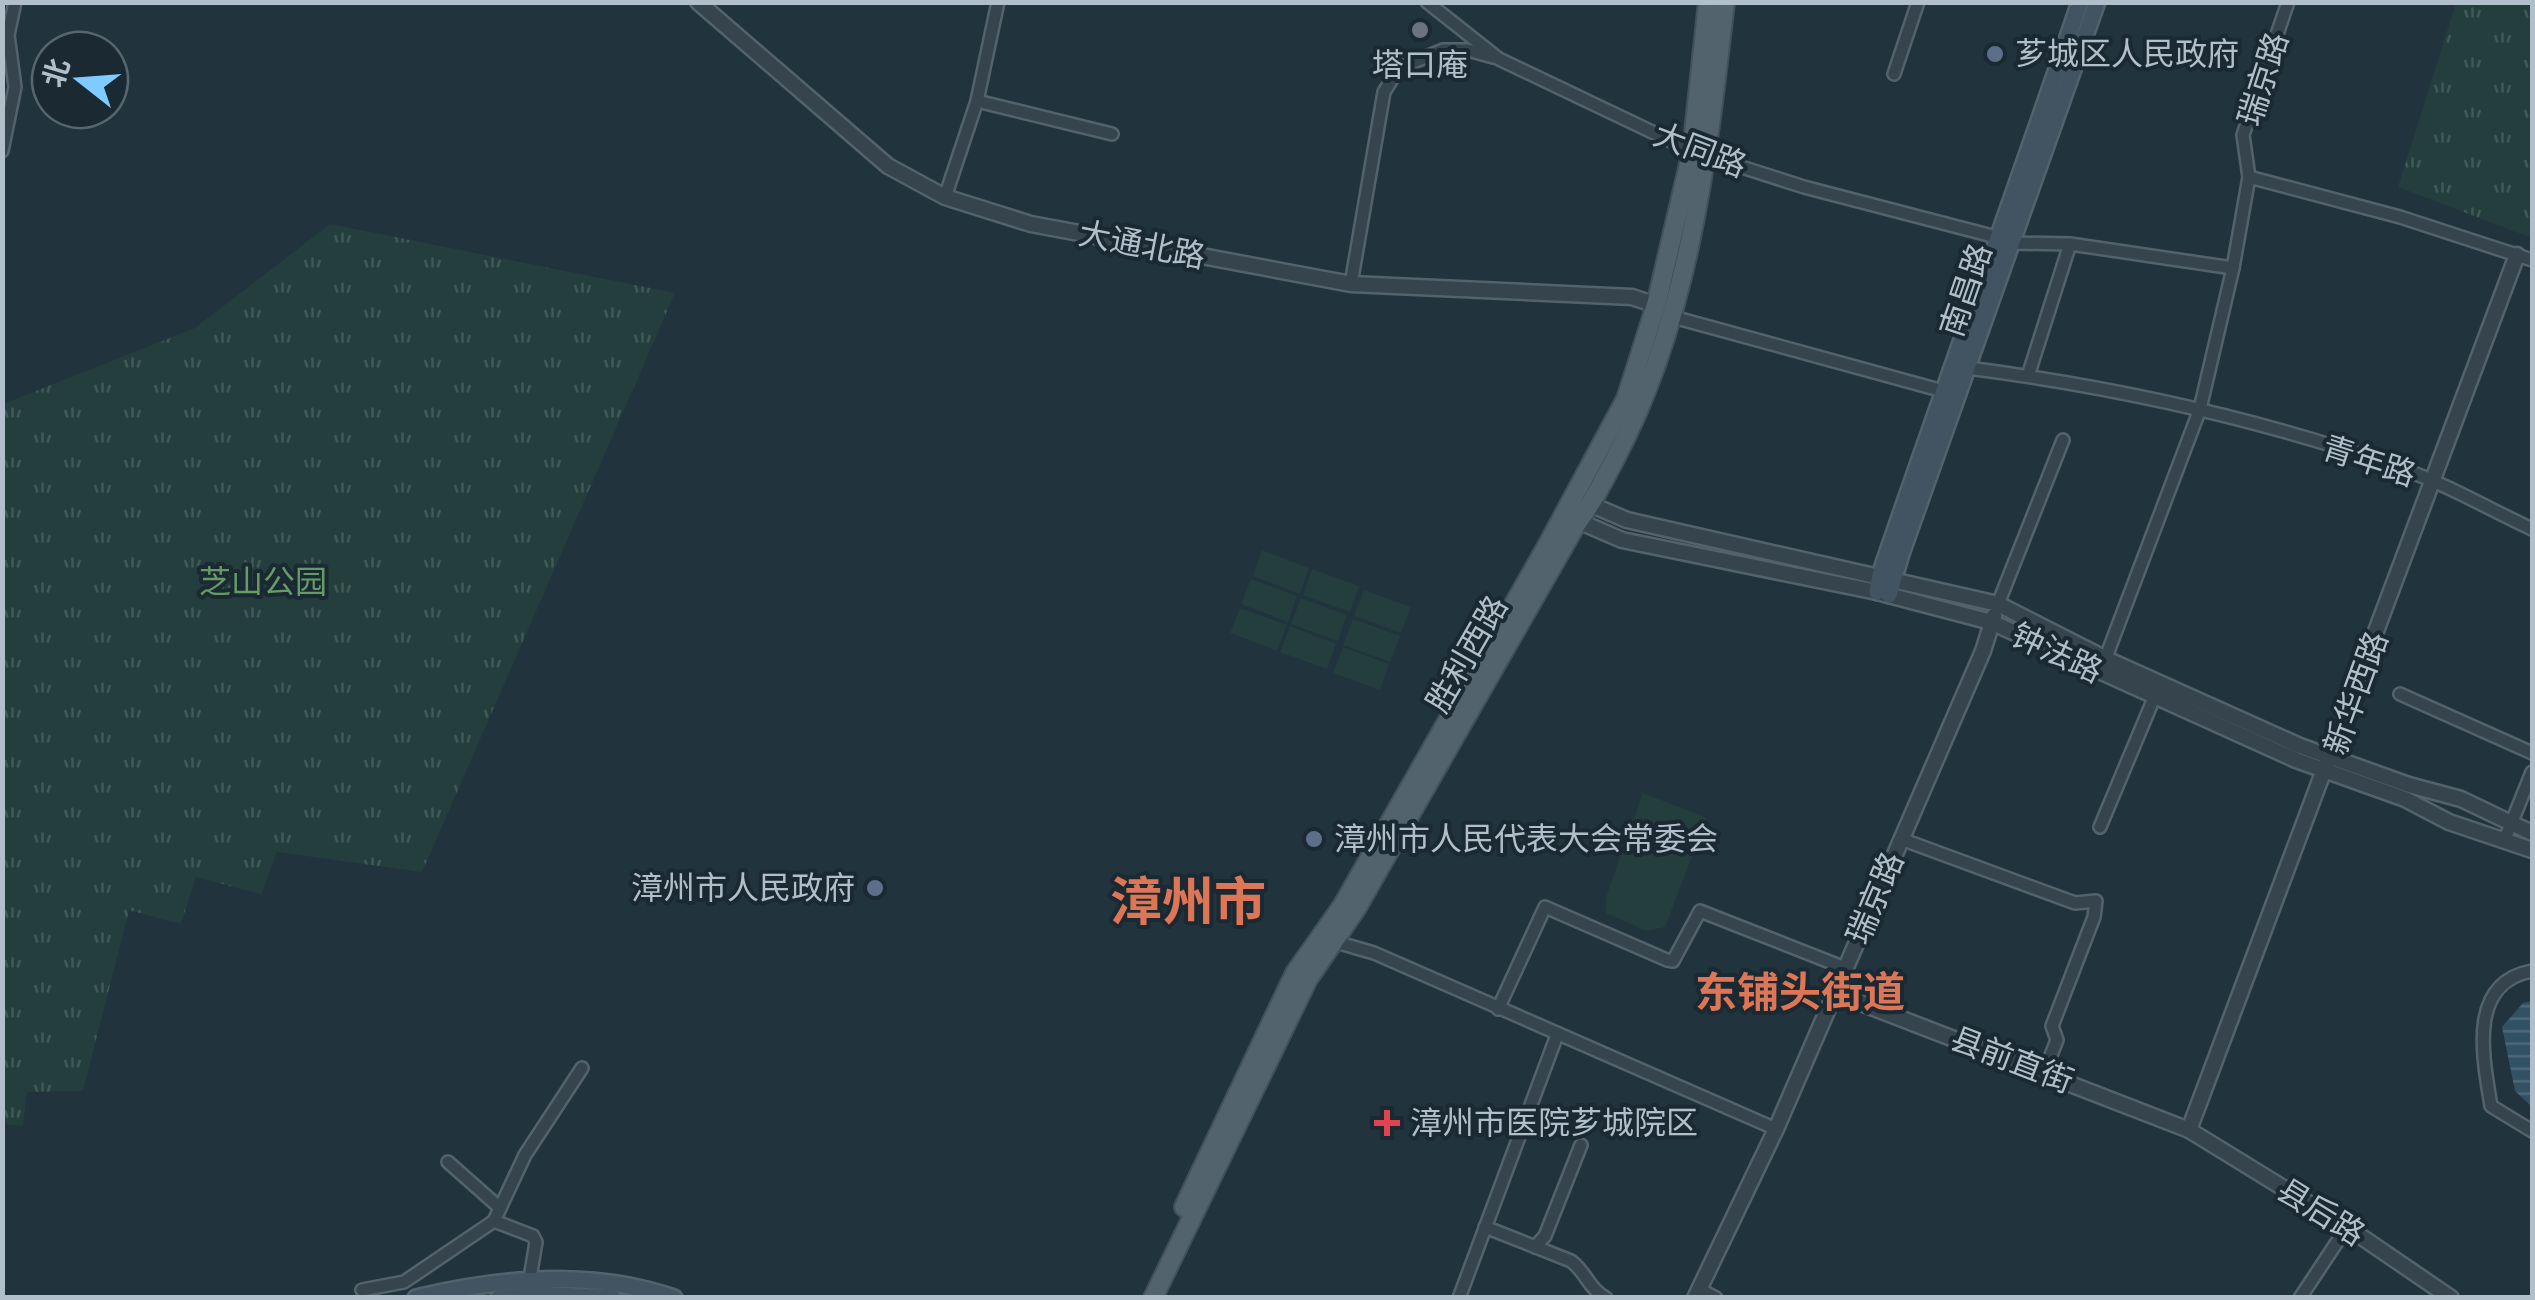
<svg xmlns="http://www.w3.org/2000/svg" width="2535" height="1300" font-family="'Space Grotesk','Noto Sans SC',sans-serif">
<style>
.grass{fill:url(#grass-tufts)}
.pitch{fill:#233e3c}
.water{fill:url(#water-rules)}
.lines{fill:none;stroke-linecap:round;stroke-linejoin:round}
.minor-casing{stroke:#53626b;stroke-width:16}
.tertiary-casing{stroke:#53626b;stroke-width:19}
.secondary-casing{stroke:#53626b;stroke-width:20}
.primary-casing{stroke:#415059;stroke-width:22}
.minor{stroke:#35444d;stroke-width:11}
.tertiary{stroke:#35444d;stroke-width:14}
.secondary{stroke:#425461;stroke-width:15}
.primary{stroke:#53636d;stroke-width:18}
.worship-dot{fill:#6b7280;stroke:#1a2932;stroke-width:4}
.service-dot{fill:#5c6f8a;stroke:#1a2932;stroke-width:4}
.health-dot{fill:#e0444e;stroke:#1a2932;stroke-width:4}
.labels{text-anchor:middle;stroke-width:8;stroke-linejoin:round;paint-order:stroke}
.poi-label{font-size:32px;fill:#b0bfc9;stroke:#1a2932;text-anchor:start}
.street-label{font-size:32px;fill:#b0bfc9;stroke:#1a2932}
.park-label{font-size:32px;fill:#659c66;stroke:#1a2932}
.district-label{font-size:42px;font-weight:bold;fill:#dc7657;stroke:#1a2932}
.town-label{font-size:52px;font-weight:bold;fill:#dc7657;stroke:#1a2932}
</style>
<defs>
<pattern id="grass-tufts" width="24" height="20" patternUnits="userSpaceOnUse" patternTransform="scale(2.5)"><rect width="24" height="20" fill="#233e3c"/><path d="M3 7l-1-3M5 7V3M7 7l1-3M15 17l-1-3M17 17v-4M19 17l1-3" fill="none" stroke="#405857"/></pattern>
<pattern id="water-rules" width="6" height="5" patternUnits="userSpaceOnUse" patternTransform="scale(2.5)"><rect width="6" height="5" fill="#315164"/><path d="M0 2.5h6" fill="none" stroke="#4c6879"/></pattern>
</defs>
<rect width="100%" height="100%" fill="#21333d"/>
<g class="grass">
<polygon points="2456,3 2532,3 2532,238 2398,187"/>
<polygon points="330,224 675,293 422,872 277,852 261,894 196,877 181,924 129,910 83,1091 27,1092 23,1126 3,1124 3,404 195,328"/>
</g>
<g class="pitch">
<polygon points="1262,550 1309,568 1300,594 1253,576"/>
<polygon points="1312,569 1359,586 1350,612 1303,595"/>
<polygon points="1251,579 1297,596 1288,622 1241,604"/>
<polygon points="1364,590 1411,607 1401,633 1354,616"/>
<polygon points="1301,598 1347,615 1338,641 1291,624"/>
<polygon points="1240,608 1287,625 1277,651 1230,633"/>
<polygon points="1353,619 1400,636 1390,662 1343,645"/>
<polygon points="1290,626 1336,644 1327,669 1280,652"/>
<polygon points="1343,647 1389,664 1380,690 1333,673"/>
<polygon points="1643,793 1707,818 1665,927 1646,931 1606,913 1606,897"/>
</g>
<polygon class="water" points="2532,1001 2532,1107 2515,1091 2502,1027 2523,1003"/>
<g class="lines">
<defs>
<g id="minor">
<polyline points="1427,2 1499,59 1692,151 1804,187 2000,238"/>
<polyline points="1894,74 1918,2"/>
<polyline points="977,101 1112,134"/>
<polyline points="2,151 15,87 8,35 15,2"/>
<polyline points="2249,177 2400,217 2532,260"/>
<polyline points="945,197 977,101 998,2"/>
<polyline points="2012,243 2070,244 2233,268"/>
<polyline points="1351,284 1384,92 1399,68 1443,50 1468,50 1493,57"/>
<polyline points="1673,317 1943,391"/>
<path d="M 1968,368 C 2114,387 2261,419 2400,468 C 2446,484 2489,509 2532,529"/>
<polyline points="2028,376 2070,244"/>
<polyline points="1998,604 2063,440"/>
<polyline points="2103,665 2200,409 2233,268 2249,177 2243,135 2288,2"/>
<polyline points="2400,694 2532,753"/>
<polyline points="2100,827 2154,698"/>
<polyline points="1901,839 2075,903 2096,901 2094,917 2052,1026 2057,1040 2044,1073"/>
<polyline points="2505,839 2532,772"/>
<polyline points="1329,940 1374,953 1776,1129"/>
<path d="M 2532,971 C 2467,983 2483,1057 2491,1106 L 2532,1131"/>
<polyline points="1498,1009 1545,907 1667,960 1673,961 1700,911 1845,968"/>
<polyline points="448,1162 500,1208"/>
<polyline points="494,1221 533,1236 536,1242 530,1278"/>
<path d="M 1485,1227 L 1571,1261 C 1586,1272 1589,1289 1606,1298"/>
<polyline points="1535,1247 1545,1236 1581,1145"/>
<polyline points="1699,1289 1716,1298"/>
<polyline points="362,1290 404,1282 494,1221 525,1155 582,1068"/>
<polyline points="1459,1298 1557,1035"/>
<polyline points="2300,1298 2347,1227"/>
</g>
<g id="tertiary">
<polyline points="698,2 888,166 945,197 1031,224 1351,284 1632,297 1656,305"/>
<polyline points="1585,502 1627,520 1998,604 2106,659 2300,746 2409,785 2461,799 2532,833"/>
<polyline points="1569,517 1622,540 1877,592 1991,622 2296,760 2405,799 2449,822 2532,850"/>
<polyline points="1835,993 2189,1130 2347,1227 2451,1298"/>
<polyline points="2189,1130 2517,255"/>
<polyline points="1695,1298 1776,1129 1983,651 1994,616"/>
</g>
<g id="secondary">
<path d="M 1877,592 L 1880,575 C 1945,384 2015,194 2080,2"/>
<polyline points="1889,595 1901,554 2097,2"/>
<path d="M 416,1298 C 500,1278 590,1269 674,1298"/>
<polyline points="499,1298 536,1294 613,1298"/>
</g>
<g id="primary">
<polyline points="1184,1207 1295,973 1343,905 1547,546 1626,399 1656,305 1692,151 1708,2"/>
<path d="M 1153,1298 L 1308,979 L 1356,909 L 1577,523 C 1593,502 1604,480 1616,457 C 1690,316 1707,158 1725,2"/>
</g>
</defs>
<use href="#minor" class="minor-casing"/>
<use href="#tertiary" class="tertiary-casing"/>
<use href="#secondary" class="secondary-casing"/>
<use href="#primary" class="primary-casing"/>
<use href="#minor" class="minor"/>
<use href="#tertiary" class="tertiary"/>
<use href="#secondary" class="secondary"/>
<use href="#primary" class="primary"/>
</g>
<circle class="worship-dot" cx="1420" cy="30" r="10"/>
<g class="service-dot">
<circle cx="1995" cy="54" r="10"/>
<circle cx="1314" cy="839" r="10"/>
<circle cx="875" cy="888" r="10"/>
</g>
<path class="health-dot" d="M1382 1108h10v10h10v10h-10v10h-10v-10h-10v-10h10z"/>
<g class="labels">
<g class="poi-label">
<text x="2015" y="65">芗城区人民政府</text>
<text x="1420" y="76" text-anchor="middle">塔口庵</text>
<text x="1334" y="850">漳州市人民代表大会常委会</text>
<text x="855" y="899" text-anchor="end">漳州市人民政府</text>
<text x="1410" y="1134">漳州市医院芗城院区</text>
</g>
<g class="street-label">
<text transform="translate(2263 79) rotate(-72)" y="11">瑞京路</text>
<text transform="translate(1700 150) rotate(21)" y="11">大同路</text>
<text transform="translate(1142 245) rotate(11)" y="11">大通北路</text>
<text transform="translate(1966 290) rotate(-71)" y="11">南昌路</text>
<text transform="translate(2369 461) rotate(18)" y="11">青年路</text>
<text transform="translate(2057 653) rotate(25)" y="11">钟法路</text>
<text transform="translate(1467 654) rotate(-60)" y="11">胜利西路</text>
<text transform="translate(2356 693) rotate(-70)" y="11">新华西路</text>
<text transform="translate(1875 898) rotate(-67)" y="11">瑞京路</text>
<text transform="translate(2012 1060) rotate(21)" y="11">县前直街</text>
<text transform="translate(2321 1212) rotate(32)" y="11">县后路</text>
</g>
<g class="park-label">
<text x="263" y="593">芝山公园</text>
</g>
<g class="district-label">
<text x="1800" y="1007">东铺头街道</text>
</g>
<g class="town-label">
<text x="1188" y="920">漳州市</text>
</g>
</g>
<rect width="2535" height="1300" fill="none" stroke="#b0bfc9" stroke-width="10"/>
<g transform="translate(80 80) rotate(287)"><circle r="48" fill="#1a2932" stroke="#56656e" stroke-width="2.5"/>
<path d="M0-8L18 38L0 25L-18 38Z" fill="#7fcbff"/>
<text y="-15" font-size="28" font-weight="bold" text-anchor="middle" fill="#b0bfc9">北</text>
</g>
</svg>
